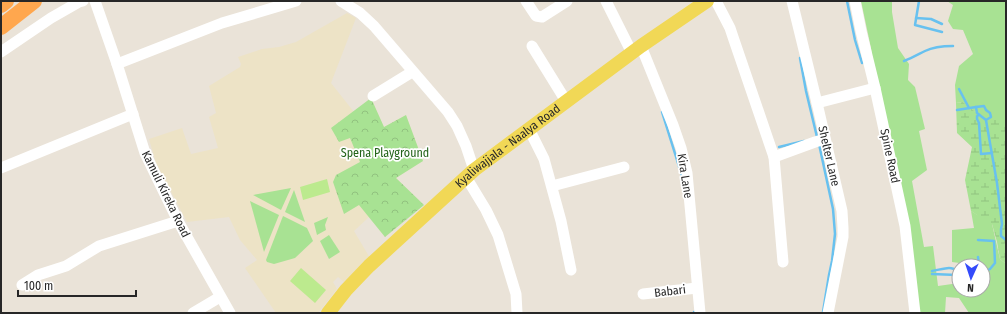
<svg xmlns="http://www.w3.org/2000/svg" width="1007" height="314" font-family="'Fira Sans Condensed',sans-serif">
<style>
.education{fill:#ede3c6}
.grass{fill:#a8e293}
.forest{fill:url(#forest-crowns)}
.wetland{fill:url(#wetland-marsh)}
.pitch{fill:#bcea8e}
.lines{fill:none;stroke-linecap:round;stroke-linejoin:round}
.stream{stroke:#68c1ef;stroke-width:2.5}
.minor{stroke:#fff;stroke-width:11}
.major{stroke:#f1d856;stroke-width:14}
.highway{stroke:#ffa74e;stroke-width:16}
.labels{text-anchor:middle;stroke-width:3.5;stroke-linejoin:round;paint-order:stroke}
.street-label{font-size:12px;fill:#272727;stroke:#fff}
.park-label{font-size:12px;fill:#226318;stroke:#fff}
</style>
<defs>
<pattern id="forest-crowns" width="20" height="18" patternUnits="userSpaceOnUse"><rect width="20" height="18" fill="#a8e293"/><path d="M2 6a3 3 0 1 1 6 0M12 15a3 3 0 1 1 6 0" fill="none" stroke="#91c27f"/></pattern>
<pattern id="wetland-marsh" width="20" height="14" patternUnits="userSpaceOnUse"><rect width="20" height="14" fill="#a8e293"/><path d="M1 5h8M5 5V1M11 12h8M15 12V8" fill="none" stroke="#91c27f"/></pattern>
</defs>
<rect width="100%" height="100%" fill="#eae3d8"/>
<polygon class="education" points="347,13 356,18 331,83 354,112 371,98 384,127 406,115 423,161 396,178 424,205 385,237 369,217 354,231 370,258 344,282 338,277 333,282 337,289 318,313 276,313 245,268 257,260 240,240 229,217 187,222 156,163 149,139 182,128 191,154 218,148 209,117 216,113 209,86 240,67 241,64 238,57 262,49 279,47 296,42"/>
<g class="grass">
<polygon points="861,1 892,1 892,12 898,48 909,64 908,80 915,87 925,129 919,131 927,170 912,181 924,247 933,246 938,286 959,283 959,290 983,290 983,266 967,266 967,264 952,262 952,230 974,228 971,211 992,224 1000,259 1006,264 1006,313 969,313 959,298 946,297 945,313 918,313 876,85 871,48"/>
<polygon points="947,1 1006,1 1006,121 1005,120 986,120 963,102 956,103 955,85 959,66 973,54 963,30 953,29 948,21 953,5"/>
<polygon points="291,188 281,210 253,195"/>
<polygon points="294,190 305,222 285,212"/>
<polygon points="250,201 279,215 264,252"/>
<polygon points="283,216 307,228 313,241 295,258 274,264 267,262 266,260"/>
<polygon points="328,217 325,225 326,230 317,235 314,223"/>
<polygon points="329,235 340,252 329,259 320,241"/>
</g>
<polygon class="forest" points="371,98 384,127 406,115 423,161 396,178 424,205 385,237 359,205 344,214 333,182 336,175 360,162 350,138 339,142 331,128"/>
<polygon class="wetland" points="963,102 986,120 1005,120 1006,121 1006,264 1000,259 997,242 992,224 982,223 977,215 971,211 965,180 972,147 957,133 956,103"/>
<g class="pitch">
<polygon points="327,179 330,192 303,200 300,187"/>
<polygon points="301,268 326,290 315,303 290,281"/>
</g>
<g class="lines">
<g class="stream">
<polyline points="847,1 855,40 862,63"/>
<polyline points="919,1 915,25 942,32"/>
<polyline points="916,18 931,19 942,24"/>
<polyline points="800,58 806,91 817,137"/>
<path d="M 904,61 C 912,58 917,55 925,51 C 933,47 944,46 953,46"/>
<polyline points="959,89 969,108"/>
<polyline points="957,110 976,107"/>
<polyline points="662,112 682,176"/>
<polyline points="979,115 977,116 977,119 979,123 981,154 992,153"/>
<polyline points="986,120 977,113 976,107 984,106 986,110 990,113 991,117 986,120 987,126 997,183 1002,224 1001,229 1001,236 1006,240"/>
<polyline points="819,144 833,209 835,234 832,261 829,275 823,312"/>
<polyline points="779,147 804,141"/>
<polyline points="978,240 994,241 995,263 990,269 983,273"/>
<polyline points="978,257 979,266"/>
<path d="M 932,271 C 938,270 945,268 949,268 C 953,268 955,270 959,270"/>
<polyline points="932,274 957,275 956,271"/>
<polyline points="694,312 694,313"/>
</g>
<g class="minor">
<polyline points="95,1 117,64 145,153 178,221 230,313"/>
<polyline points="341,1 360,13 374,26 448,112 457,126 466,146 474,170"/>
<polyline points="526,1 536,16 542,17 567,1"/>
<polyline points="606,1 632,53"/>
<polyline points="716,1 730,28 733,37 774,157 783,262"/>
<polyline points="792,1 817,103 842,211 843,228 843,237 828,313"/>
<polyline points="855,1 861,31 875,88 905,226 915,313"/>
<polyline points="532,46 566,101"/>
<polyline points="641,46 673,125 681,148 687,173 700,313"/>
<polyline points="1,52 51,18 79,2 83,1"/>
<polyline points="117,64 222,23 296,1"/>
<polyline points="373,96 412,72"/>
<polyline points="817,103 875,88"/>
<polyline points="529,129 544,159 561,221 571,270"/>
<polyline points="774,157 815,142 825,139"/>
<polyline points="1,168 133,114"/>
<polyline points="466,177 486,210 498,235 516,294 517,313"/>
<polyline points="552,186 624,167"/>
<polyline points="22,285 38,275 66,266 99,246 178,221"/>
<polyline points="643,294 697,288"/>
<polyline points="193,313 220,297"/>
</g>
<path class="major" id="s1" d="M 328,313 L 346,290 L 369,266 L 474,170 L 641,46 L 707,1"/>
<g class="highway">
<polyline points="1,5 6,1"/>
<polyline points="1,27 34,1"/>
</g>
</g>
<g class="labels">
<g class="street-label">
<text dy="4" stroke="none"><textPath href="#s1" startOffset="246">Kyaliwajjala - Naalya Road</textPath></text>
<text transform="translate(829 156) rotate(77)" y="4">Shelter Lane</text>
<text transform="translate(890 156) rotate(78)" y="4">Spine Road</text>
<text transform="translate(685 176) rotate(81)" y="4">Kira Lane</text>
<text transform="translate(166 194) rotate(64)" y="4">Kamuli Kireka Road</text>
<text transform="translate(670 291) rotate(-7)" y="4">Babari</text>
</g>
<g class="park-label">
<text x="385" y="157">Spena Playground</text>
</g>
</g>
<rect width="1007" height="314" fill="none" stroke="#272727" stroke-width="4"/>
<g transform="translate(971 278) rotate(183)"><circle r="19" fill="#ffffff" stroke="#a9a9a9"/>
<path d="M0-3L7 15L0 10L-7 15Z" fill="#344bfb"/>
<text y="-6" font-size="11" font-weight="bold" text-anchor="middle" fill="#272727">N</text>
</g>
<path d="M18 290v6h118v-6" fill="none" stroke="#272727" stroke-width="2"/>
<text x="24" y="290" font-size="12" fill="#272727" stroke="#ffffff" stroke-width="3" paint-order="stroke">100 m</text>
</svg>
